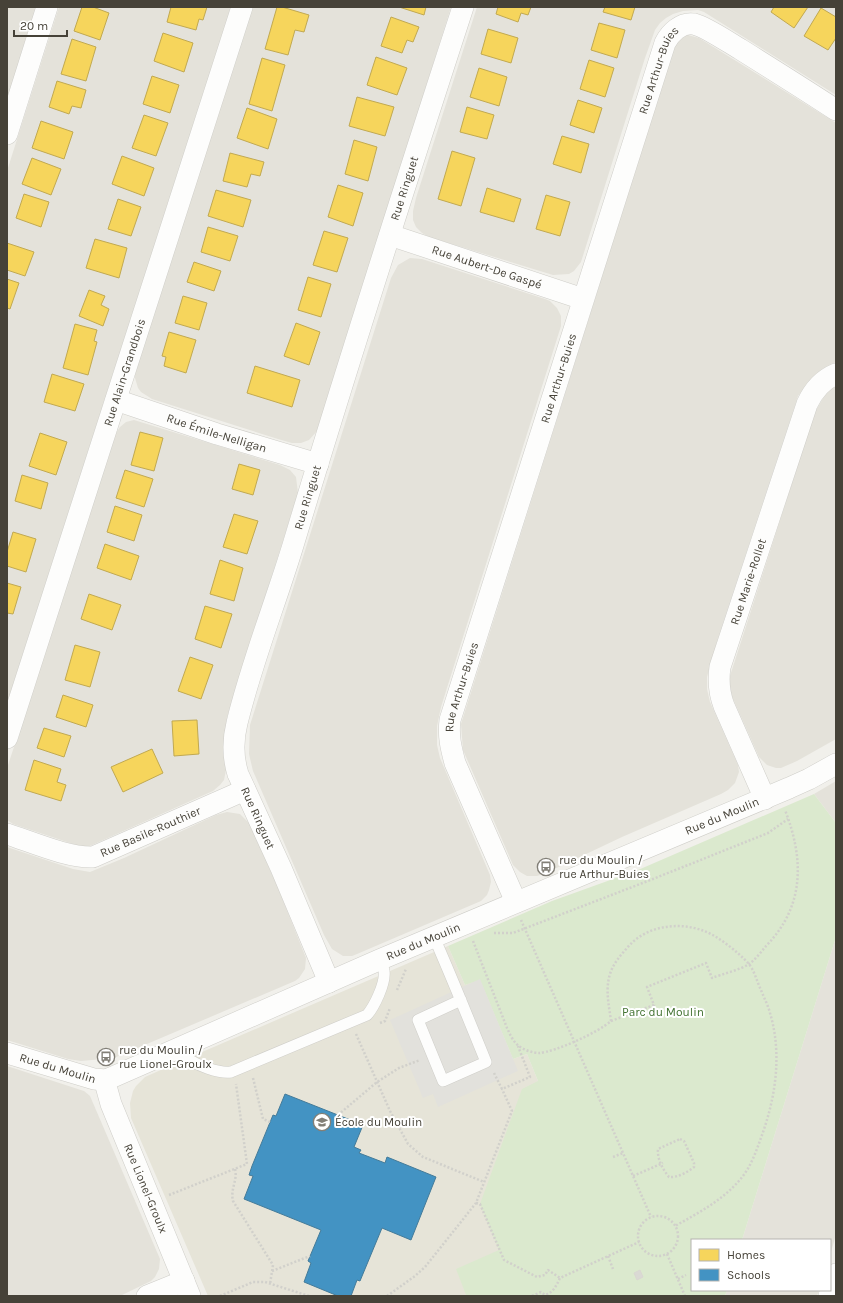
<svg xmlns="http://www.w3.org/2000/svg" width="843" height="1303" font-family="Karla,sans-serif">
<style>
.residential{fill:#e4e2da}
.education{fill:#e6e4d8}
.green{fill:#dbe9ce}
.parking{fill:#e2e1dc}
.homes{fill:#f6d55c;stroke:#c1a951}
.schools{fill:#4393c3;stroke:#447b99}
.building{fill:#dad9d4;stroke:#d9d7d1}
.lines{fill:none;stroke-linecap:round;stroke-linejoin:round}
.lane-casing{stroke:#cfcec9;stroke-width:12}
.street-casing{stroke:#cfcec9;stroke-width:22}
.path{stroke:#d1d0cb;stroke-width:2.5;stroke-dasharray:2 2;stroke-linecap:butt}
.lane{stroke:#fdfdfc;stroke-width:11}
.street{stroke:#fdfdfc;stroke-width:21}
.labels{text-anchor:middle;stroke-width:4;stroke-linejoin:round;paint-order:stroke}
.street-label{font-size:12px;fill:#464238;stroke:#fff}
.poi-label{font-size:12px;fill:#464238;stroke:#fff;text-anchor:start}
.park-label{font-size:12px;fill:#427231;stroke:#fff}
</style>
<rect width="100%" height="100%" fill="#f1f0eb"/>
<g class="residential">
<polygon points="7,7 37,7 7,99"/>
<polygon points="59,7 231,7 7,703 7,171"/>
<polygon points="252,7 451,7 318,430 309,440 301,443 292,443 278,439 152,399 141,392 138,388 135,378 135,374"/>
<polygon points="477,7 836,7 836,95 704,12 698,10 683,11 673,14 666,18 660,23 655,30 645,58 581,262 574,271 569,274 553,275 429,237 422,233 416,227 413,220 413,211 416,198"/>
<polygon points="688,35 699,38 836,123 836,362 823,369 812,378 798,396 717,641 707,677 707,689 710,702 738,765 739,772 735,783 728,790 721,794 622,837 546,873 537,876 527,876 520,872 513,865 463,750 461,724 674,48 676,43 683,37"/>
<polygon points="410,258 422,259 545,299 550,301 557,308 561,316 561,326 441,707 437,726 437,745 440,758 490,875 491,882 489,890 487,895 481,901 357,954 352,956 343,956 332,949 324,935 253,771 249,754 250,725 391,278 398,265"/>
<polygon points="836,386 836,739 797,761 781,768 776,768 767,765 759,757 730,692 729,679 815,412 825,395 830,389"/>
<polygon points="134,420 280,465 290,470 296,477 298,493 227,717 226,726 225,763 226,770 224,780 220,785 213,791 204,795 90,846 82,847 13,824 7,820 7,768 26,711 114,436 120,427 126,422"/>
<polygon points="836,781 836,823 814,794"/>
<polygon points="227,812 240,814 250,824 278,888 306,958 305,969 299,978 295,981 114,1058 81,1061 68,1059 7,1040 7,847 73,869 90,872 124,858 216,815"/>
<polygon points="836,937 836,1235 830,1255 830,1240 742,1240"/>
<polygon points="7,1066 84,1091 90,1096 160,1259 159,1269 155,1277 151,1281 120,1296 7,1296"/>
<polygon points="727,1290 819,1290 817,1296 725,1296"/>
</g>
<polygon class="education" points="448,946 465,985 480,979 513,1059 527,1054 538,1081 511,1275 463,1296 208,1296 131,1118 130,1103 133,1091 136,1086 145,1077 172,1065"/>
<polygon class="green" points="814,794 836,823 836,937 742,1240 692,1240 692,1290 727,1290 725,1296 463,1296 466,1295 456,1269 499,1250 480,1204 522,1089 538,1081 527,1054 513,1059 480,980 465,985 448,946 552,901 638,870"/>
<polygon class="parking" points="480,979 518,1071 438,1107 433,1094 423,1098 390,1020"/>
<g class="homes">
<polygon points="82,7 93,7 109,13 100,40 74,31"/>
<polygon points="171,7 207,7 203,20 199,19 196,30 167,22"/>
<polygon points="277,7 282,7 309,15 304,32 295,30 288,55 265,49"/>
<polygon points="399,7 426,7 424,15"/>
<polygon points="498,7 531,7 528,15 521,13 518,22 496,14"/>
<polygon points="605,7 635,7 631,20 603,12"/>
<polygon points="774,7 808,7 794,28 771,12"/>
<polygon points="821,8 836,17 836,38 828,50 804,36"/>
<polygon points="391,17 419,27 413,42 407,40 402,53 381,46"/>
<polygon points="599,23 625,30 617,58 591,50"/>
<polygon points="488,29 518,38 511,63 481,54"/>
<polygon points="163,33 193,43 184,72 154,61"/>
<polygon points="72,39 96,47 86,81 61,74"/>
<polygon points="376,57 407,68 397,95 367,85"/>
<polygon points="262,58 285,65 272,111 249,104"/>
<polygon points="589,60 614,68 605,97 580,89"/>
<polygon points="479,68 507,77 499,106 470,97"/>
<polygon points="152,76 179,85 170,113 143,104"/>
<polygon points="57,81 86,90 81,108 72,106 69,114 49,107"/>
<polygon points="357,97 394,107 385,136 349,126"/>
<polygon points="578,100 602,108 594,133 570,125"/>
<polygon points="467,107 494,115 487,139 460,132"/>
<polygon points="247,108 277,119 268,149 237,138"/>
<polygon points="144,115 168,123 156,156 132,148"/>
<polygon points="41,121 73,132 64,159 32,148"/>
<polygon points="562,136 589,144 581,173 553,164"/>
<polygon points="354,140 377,147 368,181 345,174"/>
<polygon points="452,151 475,158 461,206 438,199"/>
<polygon points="230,153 264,162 260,176 251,174 247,187 223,181"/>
<polygon points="122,156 154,168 144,196 112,184"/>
<polygon points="32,158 61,169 51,195 22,184"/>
<polygon points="338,185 363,193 353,226 328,217"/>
<polygon points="487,188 521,199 514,222 480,212"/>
<polygon points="216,190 251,200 243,227 208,216"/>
<polygon points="24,194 49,202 41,227 16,218"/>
<polygon points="546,195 570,202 560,236 536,229"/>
<polygon points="118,199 141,207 131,236 108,229"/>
<polygon points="208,227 238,236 230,261 201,252"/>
<polygon points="324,231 348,238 337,272 313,265"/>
<polygon points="95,239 127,248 119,278 86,268"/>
<polygon points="7,243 34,252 25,276 7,270"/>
<polygon points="194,262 221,271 214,291 187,282"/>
<polygon points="308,277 331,284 321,317 298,310"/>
<polygon points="7,279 19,283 10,309 7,308"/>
<polygon points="89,290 105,296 101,305 109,309 103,326 79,316"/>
<polygon points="183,296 207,303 199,330 175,323"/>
<polygon points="296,323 320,332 309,365 284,356"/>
<polygon points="75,324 97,330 94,341 97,342 88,375 63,368"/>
<polygon points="169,332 196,340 186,373 164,366 166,357 162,356"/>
<polygon points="255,366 300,380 292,407 247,393"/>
<polygon points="52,374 84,384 75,411 44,402"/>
<polygon points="140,432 163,438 154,471 131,465"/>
<polygon points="40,433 67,442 56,475 29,466"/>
<polygon points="239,464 260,470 253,495 232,489"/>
<polygon points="125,470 153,479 144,507 116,498"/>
<polygon points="22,475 48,483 41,509 15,501"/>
<polygon points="115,506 142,515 134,541 107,532"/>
<polygon points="234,514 258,521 247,554 223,547"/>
<polygon points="13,532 36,539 26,572 7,566 7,552"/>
<polygon points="105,544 139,556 131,580 97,568"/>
<polygon points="220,560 243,568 234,601 210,594"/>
<polygon points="7,583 21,587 13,614 7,613"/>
<polygon points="89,594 121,605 112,630 81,619"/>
<polygon points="205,606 232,614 221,648 195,639"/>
<polygon points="75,645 100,652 90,687 65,680"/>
<polygon points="190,657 213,665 201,699 178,691"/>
<polygon points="63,695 93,705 86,727 56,717"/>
<polygon points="197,720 199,754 174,756 172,721"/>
<polygon points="44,728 71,736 64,757 37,748"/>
<polygon points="152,749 163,773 123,792 111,767"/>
<polygon points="34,760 61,769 57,782 66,785 61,801 25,790"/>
</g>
<polygon class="schools" points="285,1094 363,1125 354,1147 361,1150 359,1153 385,1163 387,1157 436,1177 411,1240 382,1228 360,1281 357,1280 351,1296 338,1296 304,1282 311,1263 308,1261 321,1230 244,1199 253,1176 249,1175 252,1166 273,1115 276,1116"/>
<polygon class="building" points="640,1270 643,1277 637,1280 634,1273"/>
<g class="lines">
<defs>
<g id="lane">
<path d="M 434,937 C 452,978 469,1020 486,1062 L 443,1081 L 418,1020 L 461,1000"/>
<path d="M 181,1046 C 183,1049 184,1054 187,1057 C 194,1065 221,1074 231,1072 L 367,1015 C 374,1007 386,983 384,971 C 384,968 381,963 379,960"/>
</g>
<g id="street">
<polyline points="7,134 47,7"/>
<path id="s1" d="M 390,235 L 583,299"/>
<path id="s2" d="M 116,400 L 217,434 L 318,464"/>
<path id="s3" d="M 7,738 L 242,7"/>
<path id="s4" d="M 765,799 L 724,706 C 719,693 718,681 720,667 L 807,404 C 813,391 822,380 836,374"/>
<path id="s5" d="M 7,834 C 32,842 68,858 93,857 L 245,790"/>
<path id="s6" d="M 516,902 L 455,763 C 451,748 448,736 450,720 L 665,43 C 670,33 681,22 694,24 C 706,27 728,42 740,49 C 772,69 804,89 836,110"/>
<path id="s7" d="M 329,982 L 281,868 L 238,774 C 233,758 233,739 237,723 C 252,661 276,602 294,542 C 348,363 405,185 463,7"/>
<path id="s8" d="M 7,1053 L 94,1079 L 106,1080 L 379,960 L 789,788 L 809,779 L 836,764"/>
<path id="s9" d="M 106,1080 L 106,1086 L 111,1104 L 190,1296"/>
<polyline points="147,1296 184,1281"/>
<polyline points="829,1296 836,1274"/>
</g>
</defs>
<use href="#lane" class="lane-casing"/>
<use href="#street" class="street-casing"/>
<g class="path">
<polyline points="521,920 651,1217"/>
<polyline points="494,933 513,933 653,879 768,833 788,819"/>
<path d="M 473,941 L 507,1028 C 510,1034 513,1042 519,1046 C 524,1050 533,1053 539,1053 C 555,1052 599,1032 611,1021 C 609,1005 605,990 610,974 C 613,964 620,956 627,948 C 645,926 678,921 704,931 C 718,936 738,952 748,963 C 754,969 757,982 761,990 C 764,998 768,1005 770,1013 C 782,1053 776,1096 762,1135 C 757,1149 752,1164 743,1176 C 725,1199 700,1212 675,1226"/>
<polyline points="397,990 406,969"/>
<path d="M 611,1021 L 654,1005 L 647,987 L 706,963 L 712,978 C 722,974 740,970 749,964 C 755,960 761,952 766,946 C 805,906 804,859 785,810"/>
<polyline points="380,1023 385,1021 390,1008"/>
<polyline points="356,1034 390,1111 408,1144 423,1157 484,1182"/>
<polyline points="494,1073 502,1089 530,1077 518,1046"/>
<polyline points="253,1078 263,1119 270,1122"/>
<polyline points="338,1115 377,1082 399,1068 420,1060"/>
<path d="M 680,1139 L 684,1141 L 694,1163 L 694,1167 C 688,1172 677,1178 669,1177 C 663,1170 657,1159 658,1149 Z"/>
<polyline points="613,1157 623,1153"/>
<path d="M 235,1169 C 238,1180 230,1189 233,1201 L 273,1265 L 270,1284"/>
<polyline points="633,1176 663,1163"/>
<polyline points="169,1195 247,1164 236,1084"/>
<polyline points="476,1203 480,1204 504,1260 537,1277 545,1275 548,1270 560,1278"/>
<circle cx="658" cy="1236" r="20"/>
<polyline points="667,1254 685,1296"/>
<polyline points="608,1256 613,1269"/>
<polyline points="272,1271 310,1256"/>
<polyline points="678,1279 686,1275"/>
<polyline points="220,1296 253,1282 265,1282 309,1296"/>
<polyline points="387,1296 415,1276 425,1267 476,1203 512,1111 502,1089"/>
<path d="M 532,1296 L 541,1292 L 545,1295 C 554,1292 556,1286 560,1278 L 639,1242"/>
</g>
<use href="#lane" class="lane"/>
<use href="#street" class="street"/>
</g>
<defs>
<symbol id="bus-ring" viewBox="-11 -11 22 22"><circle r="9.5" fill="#fff" stroke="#827f77" stroke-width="1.5"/><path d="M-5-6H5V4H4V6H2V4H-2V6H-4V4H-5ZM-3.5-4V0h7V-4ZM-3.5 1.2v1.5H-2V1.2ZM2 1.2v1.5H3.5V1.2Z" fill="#827f77"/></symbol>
<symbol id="school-ring" viewBox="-11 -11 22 22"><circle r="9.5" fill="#fff" stroke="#827f77" stroke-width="1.5"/><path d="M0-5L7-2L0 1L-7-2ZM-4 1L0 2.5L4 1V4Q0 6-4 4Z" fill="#827f77"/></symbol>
</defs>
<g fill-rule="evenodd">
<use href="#bus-ring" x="536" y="857" width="20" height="20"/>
<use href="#bus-ring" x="96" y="1047" width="20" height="20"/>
<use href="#school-ring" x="312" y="1112" width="20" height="20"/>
</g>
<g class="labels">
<g class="street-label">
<text dy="4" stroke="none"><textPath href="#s6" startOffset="878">Rue Arthur-Buies</textPath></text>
<text dy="4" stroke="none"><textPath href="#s7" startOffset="839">Rue Ringuet</textPath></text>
<text dy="4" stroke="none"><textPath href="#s1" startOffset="102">Rue Aubert-De Gaspé</textPath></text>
<text dy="4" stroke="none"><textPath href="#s3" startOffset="384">Rue Alain-Grandbois</textPath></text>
<text dy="4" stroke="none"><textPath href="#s6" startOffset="554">Rue Arthur-Buies</textPath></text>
<text dy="4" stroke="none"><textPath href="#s2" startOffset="106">Rue Émile-Nelligan</textPath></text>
<text dy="4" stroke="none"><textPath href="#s7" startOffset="515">Rue Ringuet</textPath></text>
<text dy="4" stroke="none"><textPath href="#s4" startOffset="231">Rue Marie-Rollet</textPath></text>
<text dy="4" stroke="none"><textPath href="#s6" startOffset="230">Rue Arthur-Buies</textPath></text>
<text dy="4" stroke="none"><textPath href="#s8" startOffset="773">Rue du Moulin</textPath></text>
<text transform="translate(258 818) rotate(66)" y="4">Rue Ringuet</text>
<text dy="4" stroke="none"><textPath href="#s5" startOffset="152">Rue Basile-Routhier</textPath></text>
<text dy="4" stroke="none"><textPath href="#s8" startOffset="449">Rue du Moulin</textPath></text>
<text dy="4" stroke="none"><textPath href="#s8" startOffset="53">Rue du Moulin</textPath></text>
<text dy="4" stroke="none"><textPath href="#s9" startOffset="116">Rue Lionel-Groulx</textPath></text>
</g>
<g class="poi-label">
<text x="559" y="864">rue du Moulin /<tspan x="559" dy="14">rue Arthur-Buies</tspan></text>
<text x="119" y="1054">rue du Moulin /<tspan x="119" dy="14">rue Lionel-Groulx</tspan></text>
<text x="335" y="1126">École du Moulin</text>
</g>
<g class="park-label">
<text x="663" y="1016">Parc du Moulin</text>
</g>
</g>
<rect width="843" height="1303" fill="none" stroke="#464238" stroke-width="16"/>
<rect x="691" y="1239" width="140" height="52" fill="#ffffff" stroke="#b5b3af"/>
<rect x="699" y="1249" width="20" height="12" fill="#f6d55c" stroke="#b5b3af"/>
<text x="727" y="1259" font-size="12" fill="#464238">Homes</text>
<rect x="699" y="1269" width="20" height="12" fill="#4393c3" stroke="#b5b3af"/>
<text x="727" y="1279" font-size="12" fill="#464238">Schools</text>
<path d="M14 30v6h53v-6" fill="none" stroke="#464238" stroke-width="2"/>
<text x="20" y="30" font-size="12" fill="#464238" stroke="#ffffff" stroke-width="3" paint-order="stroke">20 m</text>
</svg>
